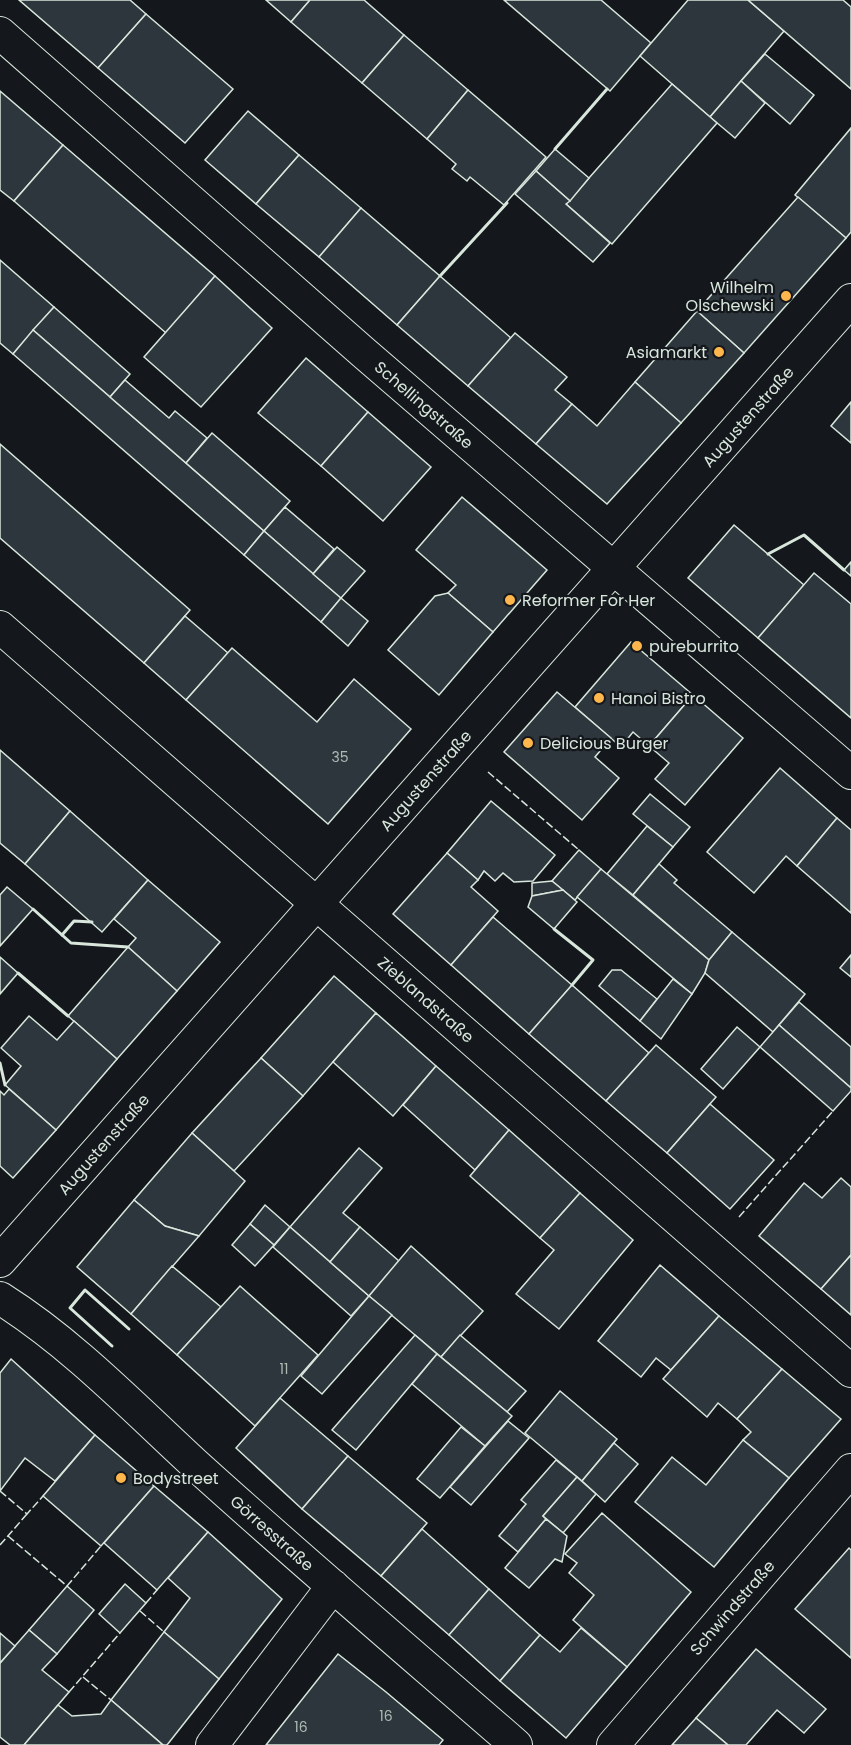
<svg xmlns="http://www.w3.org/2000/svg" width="851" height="1745" font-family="Poppins,sans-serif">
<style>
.building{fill:#2c363c;stroke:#d8e6dc;stroke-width:1.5}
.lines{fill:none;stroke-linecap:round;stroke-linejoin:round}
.street-casing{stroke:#d8e6dc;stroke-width:34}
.street{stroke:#14181c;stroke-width:32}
.fence{stroke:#d8e6dc;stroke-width:1.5;stroke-dasharray:8 3;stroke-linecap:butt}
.wall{stroke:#d8e6dc;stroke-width:3}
.poi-dot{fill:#ffb74d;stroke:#14181c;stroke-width:2}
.labels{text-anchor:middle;stroke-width:4.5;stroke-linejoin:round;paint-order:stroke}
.number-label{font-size:14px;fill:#adbab4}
.poi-label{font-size:16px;fill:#d8e6dc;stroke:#14181c;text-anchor:start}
.street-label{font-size:16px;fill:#d8e6dc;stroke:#14181c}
</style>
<rect width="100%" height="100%" fill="#14181c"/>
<g class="building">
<polygon points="19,0 130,0 146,14 98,68"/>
<polygon points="266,0 310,0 291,22"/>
<polygon points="310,0 364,0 404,35 362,83 291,22"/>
<polygon points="504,0 601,0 651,43 610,91"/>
<polygon points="688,0 748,0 784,31 710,117 640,56"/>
<polygon points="748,0 843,0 851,7 851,89"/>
<polygon points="146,14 233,89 185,143 98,68"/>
<polygon points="404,35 468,90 427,139 362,83"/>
<polygon points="765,54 814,95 790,124 741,81"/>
<polygon points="741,81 765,103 735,138 710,117"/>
<polygon points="672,84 717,123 612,244 566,204"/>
<polygon points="468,90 546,157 504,205 470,177 467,181 452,169 456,164 427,139"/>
<polygon points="0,91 63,145 14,201 0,190"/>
<polygon points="248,111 299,155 256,204 205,160"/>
<polygon points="851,128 851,232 846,238 795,195"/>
<polygon points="63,145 215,276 166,333 14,201"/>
<polygon points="555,149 589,178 570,201 536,171"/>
<polygon points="299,155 361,208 319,257 256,204"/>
<polygon points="536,171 570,201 566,204 610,243 593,262 515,194"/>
<polygon points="798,197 846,238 744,353 697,311"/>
<polygon points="361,208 440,276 397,325 319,257"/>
<polygon points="0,260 54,307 13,354 0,343"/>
<polygon points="215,276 272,328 201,407 144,357"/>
<polygon points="440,276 511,338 468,386 397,325"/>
<polygon points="54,307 130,374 110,397 33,330"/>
<polygon points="697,311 744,353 681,423 635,382"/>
<polygon points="33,330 264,531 244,555 13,354"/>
<polygon points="515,333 567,377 555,390 572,404 536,444 468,386"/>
<polygon points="306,358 368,412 321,466 258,413"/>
<polygon points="125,380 169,418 175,411 207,438 186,463 110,397"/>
<polygon points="635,382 681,423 607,504 536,444 572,404 597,426"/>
<polygon points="851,402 851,443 831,426"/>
<polygon points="368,412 431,467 383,521 321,466"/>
<polygon points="212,433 290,501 264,531 186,463"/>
<polygon points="0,444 190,610 144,663 0,538"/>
<polygon points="462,497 547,570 493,632 448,593 456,585 416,550"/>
<polygon points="285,507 334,549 313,574 264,531"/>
<polygon points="734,525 804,585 758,638 688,578"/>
<polygon points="264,531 341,598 321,622 244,555"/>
<polygon points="337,547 365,571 341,598 313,574"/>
<polygon points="851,562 851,576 844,570"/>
<polygon points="814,573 851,604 851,718 758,638"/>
<polygon points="448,593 493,632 439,695 388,650 435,596"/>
<polygon points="341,598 368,621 348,646 321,622"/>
<polygon points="185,616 228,653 186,700 144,663"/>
<polygon points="631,642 693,695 649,746 633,732 621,747 575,707"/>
<polygon points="232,648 317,722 354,679 411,729 328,824 186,700"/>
<polygon points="557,692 611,738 595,757 619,778 582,820 504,752"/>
<polygon points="693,695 743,738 685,805 655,779 669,763 649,746"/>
<polygon points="0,750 70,811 25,864 0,843"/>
<polygon points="780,768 837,818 797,866 786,856 754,893 707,852"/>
<polygon points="650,794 690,827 673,847 633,814"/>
<polygon points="491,801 555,855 533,881 514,882 503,873 495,881 484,871 478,880 447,853"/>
<polygon points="70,811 148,880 102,932 25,864"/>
<polygon points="837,818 851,830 851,913 797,866"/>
<polygon points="647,826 673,847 633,895 607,874"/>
<polygon points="579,850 601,869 575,900 552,881"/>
<polygon points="447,853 478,880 471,887 498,911 451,965 393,914"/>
<polygon points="659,864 677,880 674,883 732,932 709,960 633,895"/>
<polygon points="601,869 709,960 705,973 692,994 577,897"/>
<polygon points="148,880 220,942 177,991 128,947 136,938 114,919"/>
<polygon points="552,881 563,890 532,896 532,883"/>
<polygon points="7,887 33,909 0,946 0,895"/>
<polygon points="563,890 577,902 554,929 528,907 532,896"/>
<polygon points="493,917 572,985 529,1034 451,965"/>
<polygon points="732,932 805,994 773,1032 705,973 709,960"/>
<polygon points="128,947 177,991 117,1059 68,1016"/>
<polygon points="851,955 851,977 840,968"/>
<polygon points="0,957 18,973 0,994"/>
<polygon points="612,970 621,970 657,999 640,1021 599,986"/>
<polygon points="334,976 376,1013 303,1096 261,1058"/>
<polygon points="673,979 692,994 661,1039 640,1021"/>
<polygon points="572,985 649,1053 606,1101 529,1034"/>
<polygon points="799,1002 851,1047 851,1088 779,1025"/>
<polygon points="376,1013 436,1066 393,1116 333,1062"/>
<polygon points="29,1016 57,1040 74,1021 117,1059 56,1130 5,1085 21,1066 1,1048"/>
<polygon points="779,1025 851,1088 851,1091 833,1111 760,1047"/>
<polygon points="737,1027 760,1047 723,1089 701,1069"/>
<polygon points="656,1045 716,1097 667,1153 606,1101"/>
<polygon points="261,1058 303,1096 234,1171 192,1133"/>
<polygon points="436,1066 509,1130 475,1170 403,1105"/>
<polygon points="9,1089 56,1130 13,1178 0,1166 0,1091 4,1095"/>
<polygon points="710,1104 774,1160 730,1209 667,1153"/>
<polygon points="509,1130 580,1193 540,1238 470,1176"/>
<polygon points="192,1133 245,1181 199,1236 165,1226 134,1200"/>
<polygon points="359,1148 382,1168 343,1213 360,1227 330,1262 290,1227"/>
<polygon points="841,1178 851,1187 851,1255 821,1289 759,1236 804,1183 822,1198"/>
<polygon points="580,1193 633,1240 559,1329 516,1294 554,1250 540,1238"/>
<polygon points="134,1200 165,1226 199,1236 131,1314 77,1267"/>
<polygon points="265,1205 290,1227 274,1245 250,1224"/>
<polygon points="250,1224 274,1245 255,1266 232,1245"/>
<polygon points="290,1227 369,1296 351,1316 273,1247"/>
<polygon points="360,1227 399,1261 369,1296 330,1262"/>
<polygon points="411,1246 483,1311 441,1357 369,1296"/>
<polygon points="851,1255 851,1315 821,1289"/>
<polygon points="660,1265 719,1316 671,1370 656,1358 641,1377 598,1341"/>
<polygon points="172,1266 221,1307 177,1355 131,1314"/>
<polygon points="240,1286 318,1355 255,1426 177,1355"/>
<polygon points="369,1296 392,1315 322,1394 301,1376"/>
<polygon points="719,1316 782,1369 737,1419 718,1403 707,1417 663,1379"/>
<polygon points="415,1335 437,1354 356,1450 332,1430"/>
<polygon points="460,1335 526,1391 507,1412 441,1357"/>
<polygon points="437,1354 512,1416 485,1446 412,1384"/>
<polygon points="11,1359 95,1435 55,1481 25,1458 0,1491 0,1373"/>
<polygon points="782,1369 841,1419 789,1478 743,1440 751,1432 737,1419"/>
<polygon points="560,1391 617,1439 582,1481 525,1433"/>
<polygon points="280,1398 348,1456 302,1509 236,1448"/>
<polygon points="508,1421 529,1438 471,1505 450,1487"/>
<polygon points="461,1427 485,1446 440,1498 417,1479"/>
<polygon points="95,1435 154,1486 101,1546 43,1496"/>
<polygon points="743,1440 789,1478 714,1567 635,1502 672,1457 706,1485"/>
<polygon points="614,1443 638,1464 605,1502 582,1481"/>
<polygon points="348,1456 427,1523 381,1576 302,1509"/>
<polygon points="556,1460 577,1477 543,1516 546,1519 518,1552 499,1536 526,1504 521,1500"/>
<polygon points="577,1477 596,1494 563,1533 543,1516"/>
<polygon points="154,1486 208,1532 157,1590 104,1543"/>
<polygon points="602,1513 691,1592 627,1667 573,1620 594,1595 569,1573 577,1563 565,1554"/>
<polygon points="546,1519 567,1536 562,1562 555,1559 529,1588 505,1568"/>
<polygon points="422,1529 489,1589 449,1635 381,1576"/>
<polygon points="208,1532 282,1599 219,1679 164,1632 190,1598 168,1578"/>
<polygon points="849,1548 851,1550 851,1658 795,1609"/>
<polygon points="125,1584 146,1603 120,1633 99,1614"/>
<polygon points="67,1586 94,1610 57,1654 29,1630"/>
<polygon points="489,1589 540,1635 500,1681 449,1635"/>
<polygon points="581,1628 627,1667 566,1738 500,1681 540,1635 560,1652"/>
<polygon points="29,1630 57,1654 42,1670 69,1692 24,1745 10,1745 0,1737 0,1663"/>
<polygon points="164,1632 219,1679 167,1745 163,1745 111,1700"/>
<polygon points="0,1633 15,1646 0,1663"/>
<polygon points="756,1649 826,1709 804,1733 777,1710 746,1745 728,1745 696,1718"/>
<polygon points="338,1654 386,1692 443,1740 439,1745 266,1745"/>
<polygon points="111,1700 163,1745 24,1745 58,1705 72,1716 101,1714"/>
<polygon points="696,1718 728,1745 672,1745"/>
</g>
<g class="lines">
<defs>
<g id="street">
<path id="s1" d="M 0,33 L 364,353 L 851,773"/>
<path id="s2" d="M 0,627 L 851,1371"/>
<path id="s3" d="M 0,1261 L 851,300"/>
<path id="s4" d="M 0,1298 C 73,1344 134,1408 197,1466 C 302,1561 409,1652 516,1745"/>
<polyline points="212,1745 333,1586"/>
<path id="s5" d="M 613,1745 L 851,1470"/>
</g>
</defs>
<use href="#street" class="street-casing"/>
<use href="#street" class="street"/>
<g class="fence">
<polyline points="488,772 579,850"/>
<polyline points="739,1217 833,1111"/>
<polyline points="0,1491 27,1514 43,1496"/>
<polyline points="8,1536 67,1586 101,1546"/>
<polyline points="0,1545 27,1514"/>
<polyline points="146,1603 157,1590"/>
<polyline points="140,1611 164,1632"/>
<polyline points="83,1677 111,1700"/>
<polyline points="69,1692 120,1633"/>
</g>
<g class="wall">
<polyline points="555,149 607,89"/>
<polyline points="440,276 507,203"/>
<polyline points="768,554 804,535 844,570"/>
<polyline points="33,909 71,943 128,947"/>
<polyline points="554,929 593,960 572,985"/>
<polyline points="62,935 74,921 92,922"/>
<polyline points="18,973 68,1016"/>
<polyline points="0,1063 5,1085"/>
<polyline points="112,1346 70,1308 85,1290 129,1329"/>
</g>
</g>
<g class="poi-dot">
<circle cx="786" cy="296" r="6"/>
<circle cx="719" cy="352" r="6"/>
<circle cx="510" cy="600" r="6"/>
<circle cx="637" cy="646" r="6"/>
<circle cx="599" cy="698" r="6"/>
<circle cx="528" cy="743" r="6"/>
<circle cx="121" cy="1478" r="6"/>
</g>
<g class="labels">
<g class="number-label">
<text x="340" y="762">35</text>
<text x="284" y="1374">11</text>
<text x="386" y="1721">16</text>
<text x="301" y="1732">16</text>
</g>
<g class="poi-label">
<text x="774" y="293" text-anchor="end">Wilhelm<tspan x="774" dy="18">Olschewski</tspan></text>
<text x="707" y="358" text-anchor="end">Asiamarkt</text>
<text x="522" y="606">Reformer For Her</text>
<text x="649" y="652">pureburrito</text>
<text x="611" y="704">Hanoi Bistro</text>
<text x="540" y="749">Delicious Burger</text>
<text x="133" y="1484">Bodystreet</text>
</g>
<g class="street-label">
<text dy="6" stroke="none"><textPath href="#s1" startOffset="564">Schellingstraße</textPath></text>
<text dy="6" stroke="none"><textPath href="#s3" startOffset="1128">Augustenstraße</textPath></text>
<text dy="6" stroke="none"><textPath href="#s3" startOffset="642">Augustenstraße</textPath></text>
<text dy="6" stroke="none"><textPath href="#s2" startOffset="566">Zieblandstraße</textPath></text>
<text dy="6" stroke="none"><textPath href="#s3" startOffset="156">Augustenstraße</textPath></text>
<text dy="6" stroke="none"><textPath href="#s4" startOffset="360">Görresstraße</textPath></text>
<text dy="6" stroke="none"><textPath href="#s5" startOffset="182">Schwindstraße</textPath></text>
</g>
</g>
</svg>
